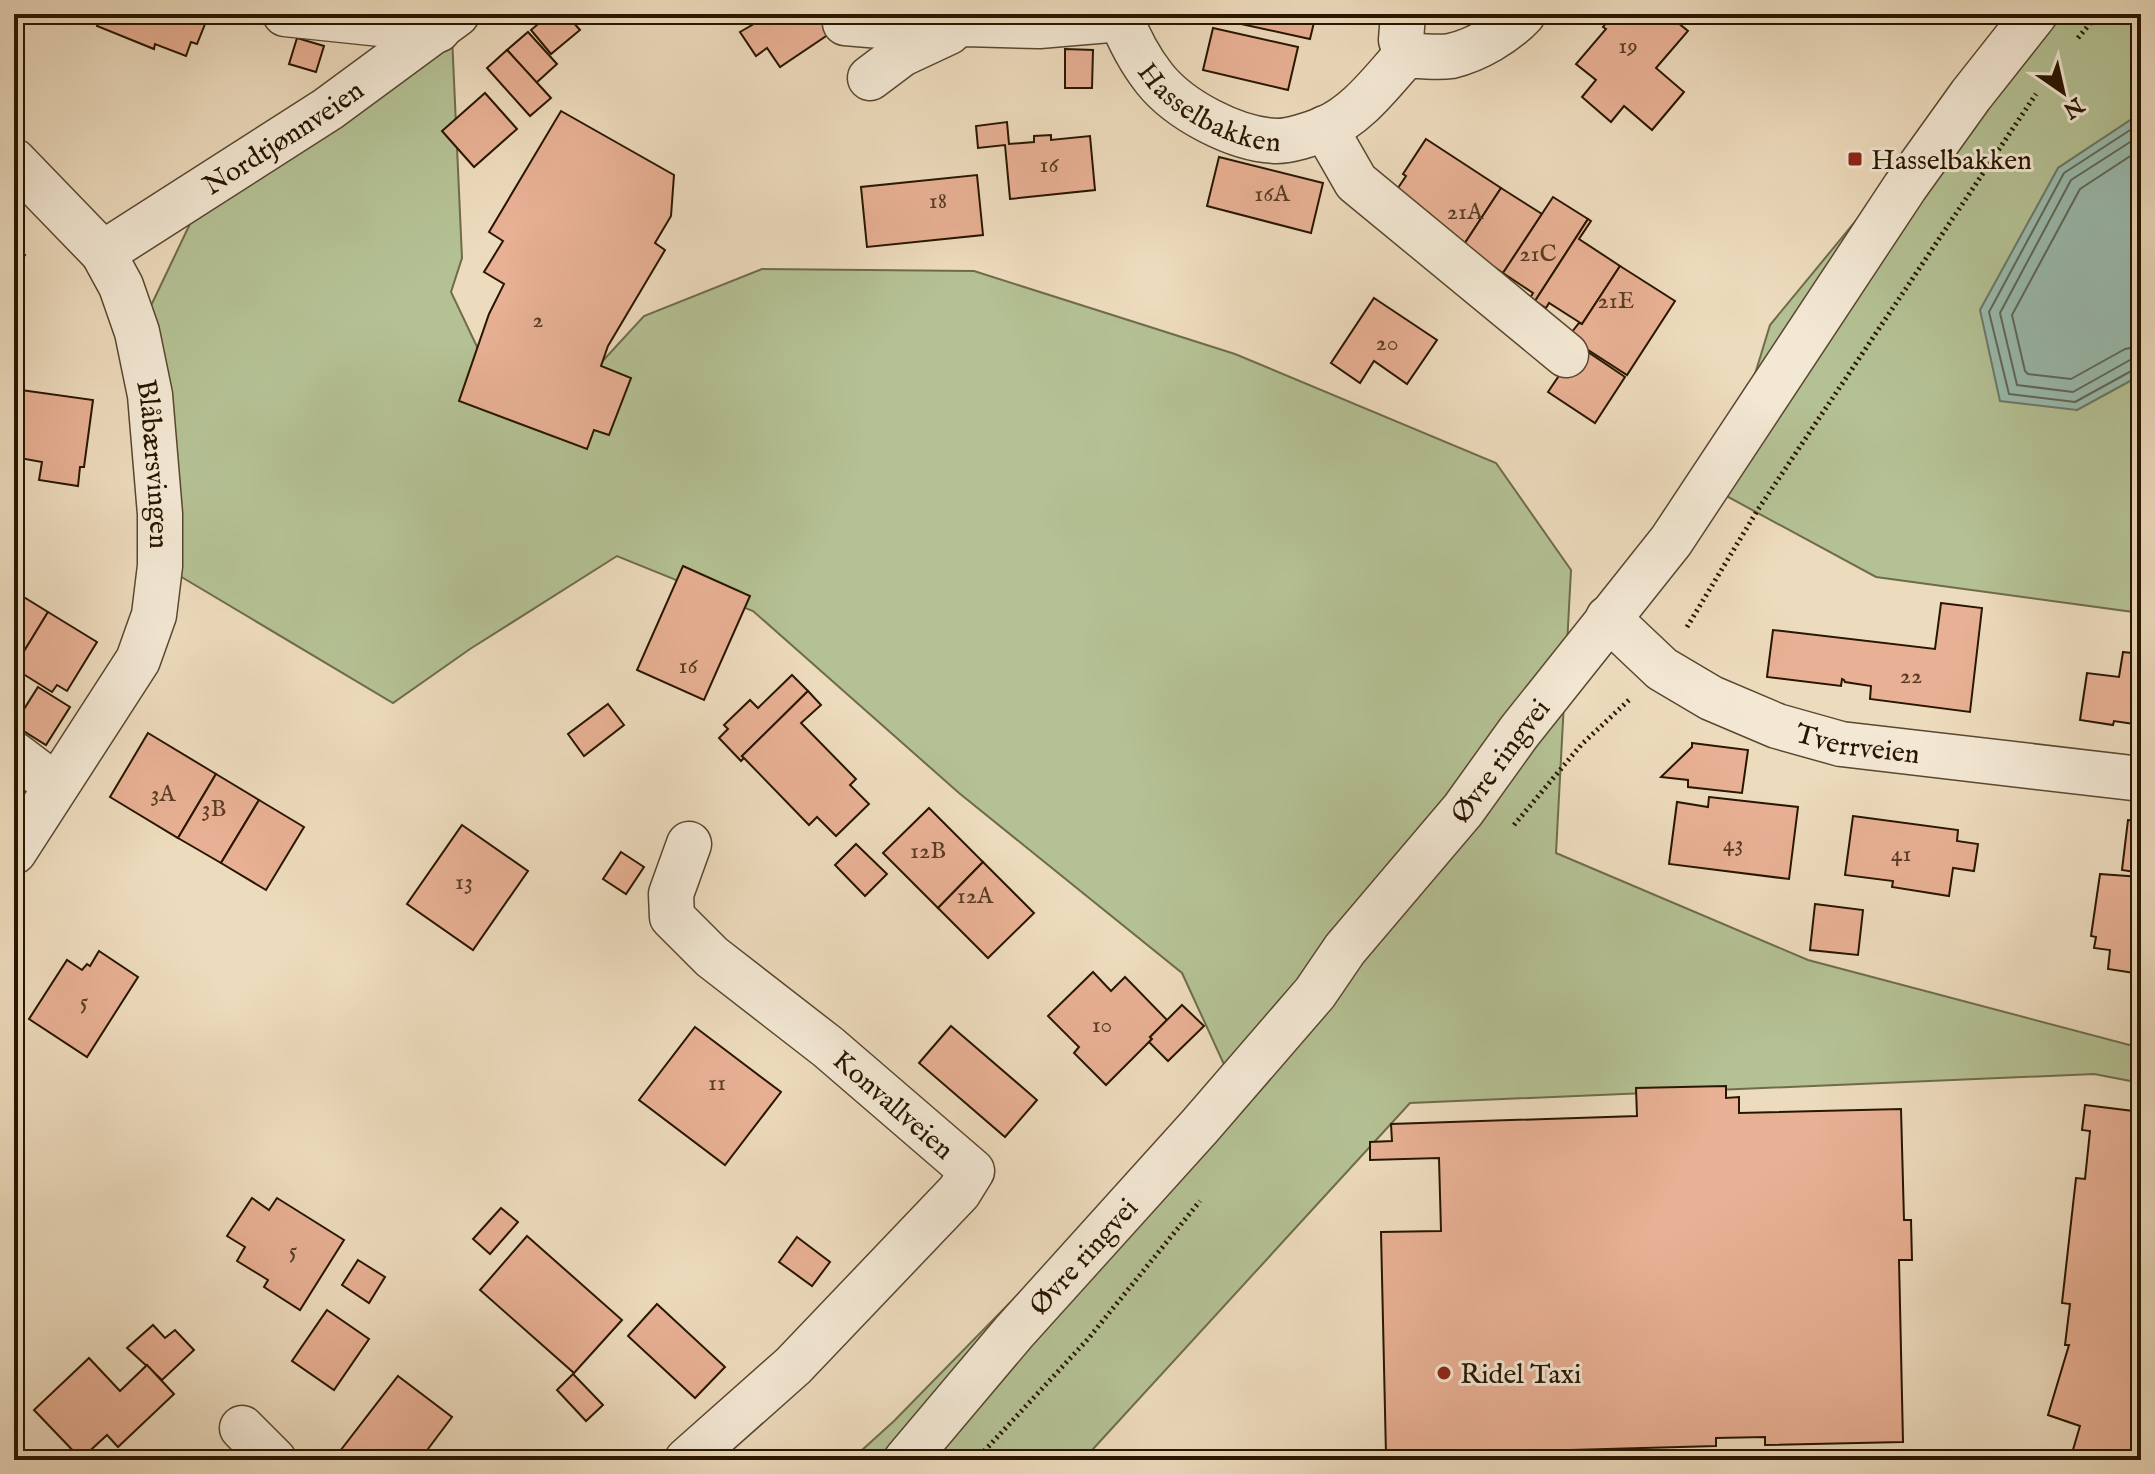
<svg xmlns="http://www.w3.org/2000/svg" width="2155" height="1474" font-family="'IM FELL English',serif">
<style>
.green{fill:#b4c194;stroke:#6e6c4a;stroke-width:2}
.water{fill:#99bbae;stroke:#6c7968;stroke-width:2}
.lines{fill:none;stroke-linecap:round;stroke-linejoin:round}
.shore{stroke:#606857;stroke-width:2}
.building{fill:#e8b094;stroke:#281600;stroke-width:2}
.minor-casing{stroke:#59472f;stroke-width:47}
.path{stroke:#281600;stroke-width:5;stroke-dasharray:2 4;stroke-linecap:butt}
.minor{stroke:#f3e8d4;stroke-width:44}
.poi-dot{fill:#8f2418;stroke:#f3e8d4;stroke-width:3}
.labels{text-anchor:middle;stroke-width:6;stroke-linejoin:round;paint-order:stroke}
.number-label{font-size:24px;fill:#583c25}
.street-label{font-size:28px;fill:#281600;stroke:#f3e8d4}
.poi-label{font-size:28px;fill:#281600;stroke:#f3e8d4;text-anchor:start}
</style>
<rect width="100%" height="100%" fill="#eddbbd"/>
<filter id="stains"><feTurbulence type="fractalNoise" baseFrequency=".0025" numOctaves="4"/><feColorMatrix values="0 0 0 0 .2 0 0 0 0 .09 0 0 0 0 .02 0 0 0 .5 -.17"/></filter>
<radialGradient id="worn" r=".72"><stop offset=".6" stop-color="#630" stop-opacity="0"/><stop offset="1" stop-color="#630" stop-opacity=".3"/></radialGradient>
<g class="green">
<polygon points="451,14 462,258 451,292 489,372 599,365 644,316 762,269 974,271 1235,354 1496,463 1571,570 1556,853 1808,960 2141,1048 2141,1083 2094,1074 1410,1103 1083,1460 851,1460 894,1421 1085,1226 1234,1086 1182,973 959,793 753,611 617,556 470,649 393,703 168,569 137,335 219,163"/>
<polygon points="2043,14 2141,14 2141,113 2058,168 2077,410 2141,375 2141,613 1876,577 1719,492 1770,325 1942,116"/>
</g>
<polygon class="water" points="2141,113 2141,375 2077,410 2000,401 1980,310 2058,168"/>
<g class="lines">
<g class="shore">
<polyline points="2141,123 2064,173 1989,312 2009,394 2075,402 2135,369 2141,368"/>
<polyline points="2141,135 2071,180 2000,313 2017,385 2073,392 2130,360 2141,358"/>
<polyline points="2141,149 2080,189 2012,315 2025,371 2028,374 2071,379 2125,349 2141,346"/>
</g>
</g>
<g class="building">
<polygon points="102,14 209,14 197,44 191,42 186,56 155,44 154,49 97,26"/>
<polygon points="550,14 566,14 580,30 551,54 531,30"/>
<polygon points="744,14 833,14 841,26 780,67 767,48 756,56 740,32 752,25"/>
<polygon points="1243,14 1316,14 1310,39 1241,24"/>
<polygon points="1618,14 1667,14 1688,31 1656,68 1684,92 1652,130 1624,106 1611,122 1582,97 1596,80 1576,64 1606,29 1603,27 1610,18 1613,21"/>
<polygon points="1213,28 1298,47 1288,90 1203,70"/>
<polygon points="528,32 557,64 536,83 507,50"/>
<polygon points="297,38 324,46 316,72 289,64"/>
<polygon points="1065,49 1093,50 1092,88 1065,88"/>
<polygon points="507,50 551,98 530,116 487,68"/>
<polygon points="485,93 517,129 474,167 442,131"/>
<polygon points="561,111 674,175 671,216 655,243 665,250 608,346 601,366 631,378 609,435 594,430 587,449 459,401 489,314 504,284 484,272 503,241 489,232"/>
<polygon points="1007,122 1009,144 1034,142 1034,136 1051,135 1051,140 1090,136 1095,190 1010,199 1005,145 978,148 976,126"/>
<polygon points="1426,139 1501,188 1463,246 1425,222 1430,214 1396,191 1406,176 1403,174"/>
<polygon points="1219,157 1323,183 1311,233 1207,206"/>
<polygon points="977,175 983,235 867,247 861,187"/>
<polygon points="1501,188 1542,214 1503,273 1463,246"/>
<polygon points="1553,197 1588,219 1535,301 1530,298 1533,293 1503,273"/>
<polygon points="1588,219 1591,221 1579,239 1620,266 1582,324 1549,303 1546,308 1535,301"/>
<polygon points="14,248 25,255 14,271"/>
<polygon points="1620,266 1675,301 1627,375 1568,337 1579,323 1582,324"/>
<polygon points="1374,298 1437,340 1407,384 1374,361 1360,383 1331,363"/>
<polygon points="1579,346 1625,377 1595,423 1548,392"/>
<polygon points="14,389 21,390 14,446"/>
<polygon points="21,390 93,400 84,467 80,467 78,486 39,480 42,462 14,457"/>
<polygon points="683,566 750,596 704,700 637,670"/>
<polygon points="14,591 48,612 14,668"/>
<polygon points="1941,603 1982,608 1970,712 1870,699 1871,686 1845,682 1844,680 1842,679 1841,686 1767,677 1773,630 1935,649"/>
<polygon points="48,612 97,642 67,691 57,685 52,692 20,672 24,665 18,661"/>
<polygon points="2123,652 2141,654 2141,725 2114,721 2113,725 2080,720 2087,673 2119,677"/>
<polygon points="792,675 808,691 742,756 744,758 741,761 719,738 728,729 724,725 750,700 758,708"/>
<polygon points="38,687 70,707 46,745 14,725"/>
<polygon points="808,691 821,705 801,723 856,779 850,785 869,804 836,836 817,817 809,825 742,756"/>
<polygon points="608,704 624,725 584,756 568,734"/>
<polygon points="148,733 216,774 178,838 110,797"/>
<polygon points="1692,743 1748,750 1742,793 1688,787 1688,780 1661,777 1692,747"/>
<polygon points="216,774 259,800 221,863 178,838"/>
<polygon points="1709,797 1798,807 1789,879 1669,864 1677,802 1708,807"/>
<polygon points="259,800 304,827 266,890 221,863"/>
<polygon points="929,808 983,862 938,908 883,853"/>
<polygon points="1853,816 1958,830 1957,841 1978,844 1974,871 1953,868 1949,896 1892,887 1893,881 1845,875"/>
<polygon points="2128,820 2141,821 2141,873 2122,870"/>
<polygon points="462,825 528,871 473,950 407,904"/>
<polygon points="856,844 887,874 865,896 835,865"/>
<polygon points="621,852 644,867 626,894 603,879"/>
<polygon points="983,862 1034,913 988,958 938,908"/>
<polygon points="2100,874 2141,877 2141,974 2108,969 2110,950 2094,948 2096,937 2091,936"/>
<polygon points="1815,904 1863,910 1858,955 1810,950"/>
<polygon points="99,951 138,977 87,1057 29,1019 67,960 82,970 87,964 90,966"/>
<polygon points="1093,972 1111,991 1125,977 1167,1020 1150,1037 1152,1039 1106,1085 1074,1053 1079,1047 1048,1016"/>
<polygon points="1182,1005 1204,1026 1168,1061 1149,1042 1152,1039 1150,1037"/>
<polygon points="951,1026 1037,1100 1005,1137 919,1063"/>
<polygon points="695,1027 781,1092 725,1165 639,1100"/>
<polygon points="1726,1086 1726,1098 1739,1097 1739,1113 1901,1109 1904,1220 1911,1220 1912,1260 1899,1260 1903,1442 1765,1445 1765,1437 1716,1438 1716,1446 1386,1455 1381,1232 1441,1231 1439,1158 1370,1160 1370,1142 1392,1141 1391,1124 1637,1116 1636,1088"/>
<polygon points="2085,1105 2141,1112 2141,1460 2070,1460 2080,1426 2048,1415 2069,1345 2065,1345 2070,1304 2062,1303 2076,1178 2085,1179 2090,1131 2082,1130"/>
<polygon points="252,1198 269,1210 277,1198 344,1240 300,1310 264,1287 268,1280 237,1261 245,1247 227,1236"/>
<polygon points="501,1208 518,1222 490,1254 473,1239"/>
<polygon points="527,1236 622,1320 574,1373 480,1290"/>
<polygon points="797,1237 830,1262 812,1286 779,1262"/>
<polygon points="358,1260 385,1277 369,1303 342,1285"/>
<polygon points="657,1304 725,1367 695,1398 628,1336"/>
<polygon points="327,1310 369,1339 334,1390 292,1361"/>
<polygon points="153,1325 165,1338 175,1330 194,1350 162,1380 127,1348"/>
<polygon points="89,1358 120,1391 147,1365 174,1394 118,1447 107,1435 81,1459 34,1410"/>
<polygon points="573,1374 603,1405 586,1421 557,1390"/>
<polygon points="398,1376 452,1417 425,1453 434,1460 344,1460 337,1455"/>
</g>
<g class="lines">
<defs>
<g id="minor">
<polyline points="285,14 438,30"/>
<path id="s1" d="M 1119,14 C 1128,37 1139,59 1154,78 C 1179,110 1236,140 1277,141 C 1290,141 1312,134 1324,129 C 1358,115 1382,81 1406,55 C 1420,56 1437,58 1451,56 C 1477,50 1505,33 1523,14"/>
<polyline points="1403,14 1401,40 1406,55"/>
<polyline points="845,23 905,28 965,24 1039,26 1121,19"/>
<polyline points="870,78 902,54 949,32"/>
<polyline points="1325,128 1356,182 1566,355"/>
<path id="s2" d="M 14,161 L 103,253 L 121,286 L 137,332 L 150,395 L 160,514 L 160,566 L 154,615 L 138,660 L 14,852"/>
<path id="s3" d="M 103,253 L 328,109 L 457,14"/>
<path id="s4" d="M 1608,618 L 1662,669 L 1711,698 L 1777,726 L 1841,744 L 2141,779"/>
<polyline points="14,754 55,785"/>
<polyline points="242,1428 274,1460"/>
<polyline points="687,1460 793,1366 959,1192 972,1171 828,1047 712,957 672,917 671,894 689,844"/>
<path id="s5" d="M 906,1460 L 1014,1332 L 1200,1126 L 1315,993 L 1345,949 L 1463,810 L 1519,732 L 1671,541 L 1905,187 L 1971,95 L 2035,14"/>
</g>
</defs>
<use href="#minor" class="minor-casing"/>
<g class="path">
<polyline points="2078,38 2098,14"/>
<polyline points="1687,627 1757,511 2036,94"/>
<polyline points="1514,825 1581,745 1629,700"/>
<polyline points="976,1460 1088,1339 1200,1201"/>
</g>
<use href="#minor" class="minor"/>
</g>
<g class="poi-dot">
<rect x="1847" y="151" width="16" height="16" rx="4"/>
<circle cx="1444" cy="1373" r="8"/>
</g>
<g class="labels">
<g class="number-label">
<text x="1628" y="53">19</text>
<text x="1049" y="172">16</text>
<text x="1272" y="201">16A</text>
<text x="938" y="208">18</text>
<text x="1465" y="219">21A</text>
<text x="1538" y="261">21C</text>
<text x="1616" y="308">21E</text>
<text x="538" y="327">2</text>
<text x="1387" y="350">20</text>
<text x="688" y="673">16</text>
<text x="1911" y="683">22</text>
<text x="163" y="801">3A</text>
<text x="214" y="816">3B</text>
<text x="1733" y="851">43</text>
<text x="928" y="858">12B</text>
<text x="1901" y="861">41</text>
<text x="464" y="889">13</text>
<text x="975" y="903">12A</text>
<text x="84" y="1009">5</text>
<text x="1102" y="1032">10</text>
<text x="717" y="1090">11</text>
<text x="293" y="1258">5</text>
</g>
<g class="street-label">
<text dy="10" stroke="none"><textPath href="#s1" startOffset="138">Hasselbakken</textPath></text>
<text dy="10" stroke="none"><textPath href="#s3" startOffset="214">Nordtjønnveien</textPath></text>
<text dy="10" stroke="none"><textPath href="#s2" startOffset="348">Blåbærsvingen</textPath></text>
<text dy="10" stroke="none"><textPath href="#s4" startOffset="286">Tverrveien</textPath></text>
<text dy="10" stroke="none"><textPath href="#s5" startOffset="918">Øvre ringvei</textPath></text>
<text transform="translate(894 1104) rotate(41)" y="10">Konvallveien</text>
<text dy="10" stroke="none"><textPath href="#s5" startOffset="270">Øvre ringvei</textPath></text>
</g>
<g class="poi-label">
<text x="1871" y="169">Hasselbakken</text>
<text x="1460" y="1383">Ridel Taxi</text>
</g>
</g>
<rect width="2155" height="1474" fill="none" stroke="#eddbbd" stroke-width="48"/>
<rect x="16" y="16" width="2123" height="1442" fill="none" stroke="#281600" stroke-width="4"/>
<rect x="24" y="24" width="2107" height="1426" fill="none" stroke="#281600" stroke-width="2"/>
<g transform="translate(2063 92) rotate(146)" stroke="#f3e8d4" stroke-width="6" paint-order="stroke">
<path d="M0-6L14 30L0 20L-14 30Z" fill="#281600"/>
<text y="-12" font-size="22" font-weight="bold" text-anchor="middle" fill="#281600">N</text>
</g>
<rect width="100%" height="100%" filter="url(#stains)"/>
<rect width="100%" height="100%" fill="url(#worn)"/>
</svg>
